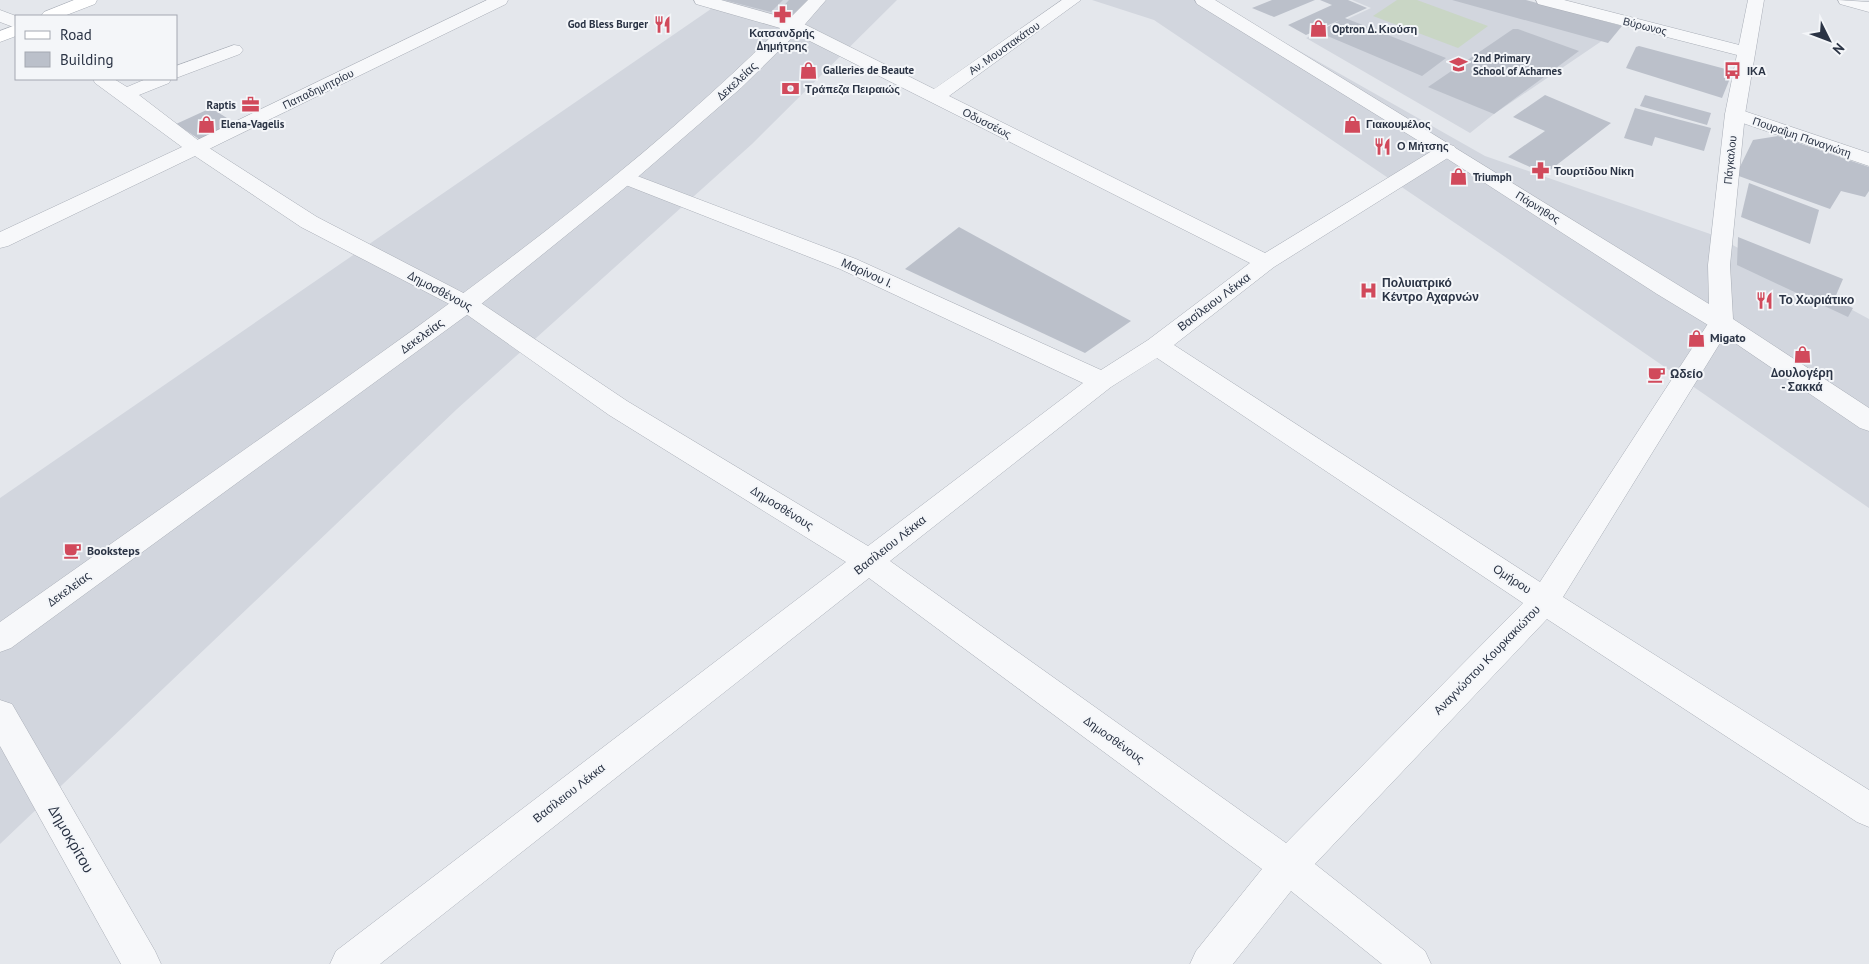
<svg xmlns="http://www.w3.org/2000/svg" width="1869" height="964" font-family="'PT Sans',sans-serif">
<style>
.built{fill:#d2d6de}
.green{fill:#c9d6c5}
.building{fill:#bbc0ca}
.lines{fill:none;stroke-linecap:round;stroke-linejoin:round}
.pedestrian-casing{stroke:#a9aeb7;stroke-width:1}
.minor-casing{stroke:#a9aeb7;stroke-width:1}
.tertiary-casing{stroke:#a9aeb7;stroke-width:1}
.secondary-casing{stroke:#a9aeb7;stroke-width:1}
.pedestrian{fill:#f7f8fa;fill-rule:evenodd}
.minor{fill:#f7f8fa;fill-rule:evenodd}
.tertiary{fill:#f7f8fa;fill-rule:evenodd}
.secondary{fill:#fff;fill-rule:evenodd}
.labels{text-anchor:middle;stroke-width:4;stroke-linejoin:round;paint-order:stroke}
.far-poi-label{font-size:11px;font-weight:bold;fill:#2b3445;stroke:#f4f6f9;text-anchor:start}
.far-street-label{font-size:11px;fill:#2b3445;stroke:#f4f6f9}
.street-label{font-size:12px;fill:#2b3445;stroke:#f4f6f9}
.poi-label{font-size:12px;font-weight:bold;fill:#2b3445;stroke:#f4f6f9;text-anchor:start}
.near-street-label{font-size:15px;fill:#2b3445;stroke:#f4f6f9}
</style>
<rect width="100%" height="100%" fill="#e4e7ec"/>
<g class="built">
<polygon points="724,0 897,0 752,144 457,409 0,844 0,498"/>
<polygon points="1092,0 1213,0 1234,14 1485,156 1716,236 1869,319 1869,508 1498,252 1154,20"/>
<polygon points="1352,0 1511,0 1618,30 1494,114 1470,133 1306,38 1371,8"/>
</g>
<polygon class="green" points="1397,0 1417,0 1488,26 1458,48 1373,16"/>
<g class="building">
<polygon points="724,0 783,0 771,12"/>
<polygon points="789,0 815,0 796,20 776,14"/>
<polygon points="1272,0 1315,0 1274,17 1252,8"/>
<polygon points="1320,0 1348,0 1367,8 1345,18 1446,58 1422,76 1318,32 1340,20 1306,35 1288,25 1332,5"/>
<polygon points="1452,0 1526,0 1622,26 1608,43"/>
<polygon points="1513,29 1518,29 1579,51 1494,114 1428,87"/>
<polygon points="1639,46 1733,71 1722,98 1626,68 1636,47"/>
<polygon points="1545,95 1611,123 1545,174 1508,157 1545,131 1513,117"/>
<polygon points="1645,95 1711,113 1707,125 1640,106"/>
<polygon points="211,108 238,125 202,141 176,124"/>
<polygon points="1635,108 1711,128 1704,151 1655,137 1652,146 1624,138"/>
<polygon points="1778,136 1869,167 1869,191 1865,197 1841,191 1830,209 1736,175 1753,140"/>
<polygon points="1749,183 1819,210 1810,244 1741,217"/>
<polygon points="959,227 1131,321 1085,353 905,269"/>
<polygon points="1738,237 1843,279 1834,300 1853,308 1848,317 1737,265"/>
</g>
<g class="lines">
<defs>
<g id="pedestrian">
<polygon points="487,0 508,0 506,4 203,152 196,154 189,152 186,148 189,144"/>
<polygon points="1536,0 1564,0 1751,48 1754,52 1751,56 1745,57 1538,4"/>
</g>
<g id="minor">
<path d="M 1062,0 L 1081,0 L 949,96 L 1265,253 L 1440,146 L 1447,144 L 1454,146 L 1457,150 L 1454,154 L 1274,267 L 1174,345 L 1540,582 L 1713,316 L 1721,314 L 1729,316 L 1733,322 L 1563,597 L 1869,790 L 1869,827 L 1857,822 L 1547,619 L 1315,864 L 1425,951 L 1431,964 L 1382,964 L 1291,891 L 1233,964 L 1190,964 L 1196,951 L 1262,869 L 869,578 L 380,964 L 330,964 L 336,951 L 846,562 L 609,415 L 459,309 L 301,227 L 195,156 L 8,246 L 0,248 L 0,232 L 182,147 L 95,83 L 93,79 L 114,79 L 127,87 L 146,79 L 171,79 L 169,83 L 139,95 L 203,144 L 317,217 L 475,299 L 627,401 L 868,546 L 1083,383 L 840,269 L 618,182 L 615,178 L 618,174 L 625,172 L 632,174 L 856,259 L 1101,370 L 1148,340 L 1250,263 L 788,30 L 785,26 L 788,22 L 794,21 L 800,22 L 934,89 ZM 1157,358 L 1523,603 L 1286,843 L 890,561 L 1111,387 Z"/>
<polygon points="0,10 16,16 16,28 0,22"/>
<polygon points="234,45 240,46 243,50 240,54 176,78 176,66"/>
<polygon points="1735,108 1869,153 1869,166 1728,118 1725,114 1728,110"/>
<polygon points="0,700 12,704 155,951 161,964 121,964 0,746"/>
</g>
<g id="tertiary">
<path d="M 694,0 L 721,0 L 789,19 L 808,0 L 826,0 L 800,30 L 741,88 L 632,182 L 475,309 L 11,648 L 0,652 L 0,622 C 105,548 210,474 315,400 C 477,285 639,168 780,28 L 696,4 Z"/>
<polygon points="1195,0 1215,0 1709,304 1708,265 1725,114 1748,0 1764,0 1745,114 1730,265 1733,319 1869,408 1869,431 1860,428 1713,328 1657,294 1440,154 1197,4"/>
<polygon points="1838,0 1869,2 1869,12 1840,4"/>
</g>
<g id="secondary">
<polygon points="74,0 97,0 95,4 64,16 41,16 44,12"/>
<polygon points="16,25 16,36 0,42 0,31"/>
</g>
</defs>
<use href="#pedestrian" class="pedestrian-casing"/>
<use href="#minor" class="minor-casing"/>
<use href="#tertiary" class="tertiary-casing"/>
<use href="#secondary" class="secondary-casing"/>
<use href="#pedestrian" class="pedestrian"/>
<use href="#minor" class="minor"/>
<use href="#tertiary" class="tertiary"/>
<use href="#secondary" class="secondary"/>
</g>
<defs>
<symbol id="pharmacy-bare" viewBox="-9 -9 18 18"><path d="M-2-6h4v4h4v4h-4v4h-4v-4h-4v-4h4Z" fill="#d1495b" stroke="#f4f6f9" stroke-width="2.5" paint-order="stroke"/></symbol>
<symbol id="restaurant-bare" viewBox="-9 -9 18 18"><path d="M-5-6h1v4h1v-4h1v4h1v-4h1v5L-1.5 .5V6h-2V.5L-5-1ZM5-6V6H3V1.5H1.5Q1.5-4 5-6Z" fill="#d1495b" stroke="#f4f6f9" stroke-width="2.5" paint-order="stroke"/></symbol>
<symbol id="shop-bare" viewBox="-9 -9 18 18"><path d="M-5-2.5h2.3a2.7 3.5 0 0 1 5.4 0H5L5.5 6h-11ZM-1.5-2.5h3a1.5 2.3 0 0 0-3 0Z" fill="#d1495b" stroke="#f4f6f9" stroke-width="2.5" paint-order="stroke"/></symbol>
<symbol id="school-bare" viewBox="-9 -9 18 18"><path d="M0-5L7-2L0 1L-7-2ZM-4 1L0 2.5L4 1V4Q0 6-4 4Z" fill="#d1495b" stroke="#f4f6f9" stroke-width="2.5" paint-order="stroke"/></symbol>
<symbol id="bus-bare" viewBox="-9 -9 18 18"><path d="M-5-6H5V4H4V6H2V4H-2V6H-4V4H-5ZM-3.5-4V0h7V-4ZM-3.5 1.2v1.5H-2V1.2ZM2 1.2v1.5H3.5V1.2Z" fill="#d1495b" stroke="#f4f6f9" stroke-width="2.5" paint-order="stroke"/></symbol>
<symbol id="bank-bare" viewBox="-9 -9 18 18"><path d="M-6-4H6V4H-6ZM0-2.3a2.3 2.3 0 1 0 0 4.6a2.3 2.3 0 1 0 0-4.6Z" fill="#d1495b" stroke="#f4f6f9" stroke-width="2.5" paint-order="stroke"/></symbol>
<symbol id="office-bare" viewBox="-9 -9 18 18"><path d="M-6-3h4V-5.5h4V-3h4V5H-6ZM-1-4.5V-3h2v-1.5ZM-6 0V1H6V0Z" fill="#d1495b" stroke="#f4f6f9" stroke-width="2.5" paint-order="stroke"/></symbol>
<symbol id="hospital-bare" viewBox="-9 -9 18 18"><path d="M-5-5h3v3.5h4V-5h3V5h-3V1.5h-4V5h-3Z" fill="#d1495b" stroke="#f4f6f9" stroke-width="2.5" paint-order="stroke"/></symbol>
<symbol id="cafe-bare" viewBox="-9 -9 18 18"><path d="M-5.5-4.5H6V0H3Q3 3.5 0 3.5H-2.5Q-5.5 3.5-5.5 0ZM3-3.2v2h1.7v-2ZM-6 4.5H4V6H-6Z" fill="#d1495b" stroke="#f4f6f9" stroke-width="2.5" paint-order="stroke"/></symbol>
</defs>
<g fill-rule="evenodd">
<use href="#pharmacy-bare" x="770" y="2" width="25" height="25"/>
<use href="#restaurant-bare" x="650" y="12" width="25" height="25"/>
<use href="#shop-bare" x="1306" y="16" width="25" height="25"/>
<use href="#school-bare" x="1446" y="52" width="25" height="25"/>
<use href="#shop-bare" x="796" y="58" width="25" height="25"/>
<use href="#bus-bare" x="1720" y="58" width="25" height="25"/>
<use href="#bank-bare" x="778" y="76" width="25" height="25"/>
<use href="#office-bare" x="238" y="92" width="25" height="25"/>
<use href="#shop-bare" x="194" y="112" width="25" height="25"/>
<use href="#shop-bare" x="1340" y="112" width="25" height="25"/>
<use href="#restaurant-bare" x="1370" y="134" width="25" height="25"/>
<use href="#pharmacy-bare" x="1528" y="158" width="25" height="25"/>
<use href="#shop-bare" x="1446" y="164" width="25" height="25"/>
<use href="#hospital-bare" x="1356" y="278" width="25" height="25"/>
<use href="#restaurant-bare" x="1752" y="288" width="25" height="25"/>
<use href="#shop-bare" x="1684" y="326" width="25" height="25"/>
<use href="#shop-bare" x="1790" y="342" width="25" height="25"/>
<use href="#cafe-bare" x="1644" y="362" width="25" height="25"/>
<use href="#cafe-bare" x="60" y="538" width="25" height="25"/>
</g>
<g class="labels">
<g class="far-poi-label">
<text x="648" y="28" text-anchor="end">God Bless Burger</text>
<text x="1332" y="33">Optron Δ. Κιούση</text>
<text x="782" y="37" text-anchor="middle">Κατσανδρής<tspan x="782" dy="13">Δημήτρης</tspan></text>
<text x="1473" y="62">2nd Primary<tspan x="1473" dy="13">School of Acharnes</tspan></text>
<text x="823" y="74">Galleries de Beaute</text>
<text x="1747" y="75">ΙΚΑ</text>
<text x="805" y="93">Τράπεζα Πειραιώς</text>
<text x="236" y="109" text-anchor="end">Raptis</text>
<text x="221" y="128">Elena-Vagelis</text>
<text x="1366" y="128">Γιακουμέλος</text>
<text x="1397" y="150">Ο Μήτσης</text>
<text x="1554" y="175">Τουρτίδου Νίκη</text>
<text x="1473" y="181">Triumph</text>
</g>
<g class="far-street-label">
<text transform="translate(1645 26) rotate(14)" y="4">Βύρωνος</text>
<text transform="translate(1004 48) rotate(-35)" y="4">Αν. Μουστακάτου</text>
<text transform="translate(318 89) rotate(-26)" y="4">Παπαδημητρίου</text>
<text transform="translate(987 123) rotate(27)" y="4">Οδυσσέως</text>
<text transform="translate(1802 137) rotate(19)" y="4">Πουραΐμη Παναγιώτη</text>
<text transform="translate(1730 160) rotate(-84)" y="4">Πάγκαλου</text>
<text transform="translate(1538 207) rotate(32)" y="4">Πάρνηθος</text>
</g>
<g class="street-label">
<text transform="translate(737 81) rotate(-43)" y="4">Δεκελείας</text>
<text transform="translate(867 273) rotate(24)" y="4">Μαρίνου Ι.</text>
<text transform="translate(440 291) rotate(28)" y="4">Δημοσθένους</text>
<text transform="translate(1214 302) rotate(-37)" y="4">Βασίλειου Λέκκα</text>
<text transform="translate(422 336) rotate(-36)" y="4">Δεκελείας</text>
<text transform="translate(782 508) rotate(32)" y="4">Δημοσθένους</text>
<text transform="translate(890 545) rotate(-38)" y="4">Βασίλειου Λέκκα</text>
<text transform="translate(1512 579) rotate(33)" y="4">Ομήρου</text>
<text transform="translate(69 589) rotate(-36)" y="4">Δεκελείας</text>
<text transform="translate(1487 660) rotate(-46)" y="4">Αναγνώστου Κουρκακιώτου</text>
<text transform="translate(1114 740) rotate(36)" y="4">Δημοσθένους</text>
<text transform="translate(569 793) rotate(-38)" y="4">Βασίλειου Λέκκα</text>
</g>
<g class="poi-label">
<text x="1382" y="287">Πολυιατρικό<tspan x="1382" dy="14">Κέντρο Αχαρνών</tspan></text>
<text x="1779" y="304">Το Χωριάτικο</text>
<text x="1710" y="342">Migato</text>
<text x="1802" y="377" text-anchor="middle">Δουλογέρη<tspan x="1802" dy="14">- Σακκά</tspan></text>
<text x="1670" y="378">Ωδείο</text>
<text x="87" y="555">Booksteps</text>
</g>
<g class="near-street-label">
<text transform="translate(71 839) rotate(60)" y="5">Δημοκρίτου</text>
</g>
</g>
<rect x="15" y="15" width="162" height="65" fill="#f4f6f9" stroke="#a4a8b1"/>
<rect x="25" y="31" width="25" height="8" fill="#ffffff" stroke="#a4a8b1"/>
<text x="60" y="40" font-size="15" fill="#2b3445">Road</text>
<rect x="25" y="52" width="25" height="15" fill="#bbc0ca" stroke="#a4a8b1"/>
<text x="60" y="65" font-size="15" fill="#2b3445">Building</text>
<g transform="translate(1829 40) rotate(132)" stroke="#f4f6f9" stroke-width="4" paint-order="stroke">
<path d="M0-4L9 19L0 12L-9 19Z" fill="#2b3445"/>
<text y="-8" font-size="14" font-weight="bold" text-anchor="middle" fill="#2b3445">N</text>
</g>
</svg>
